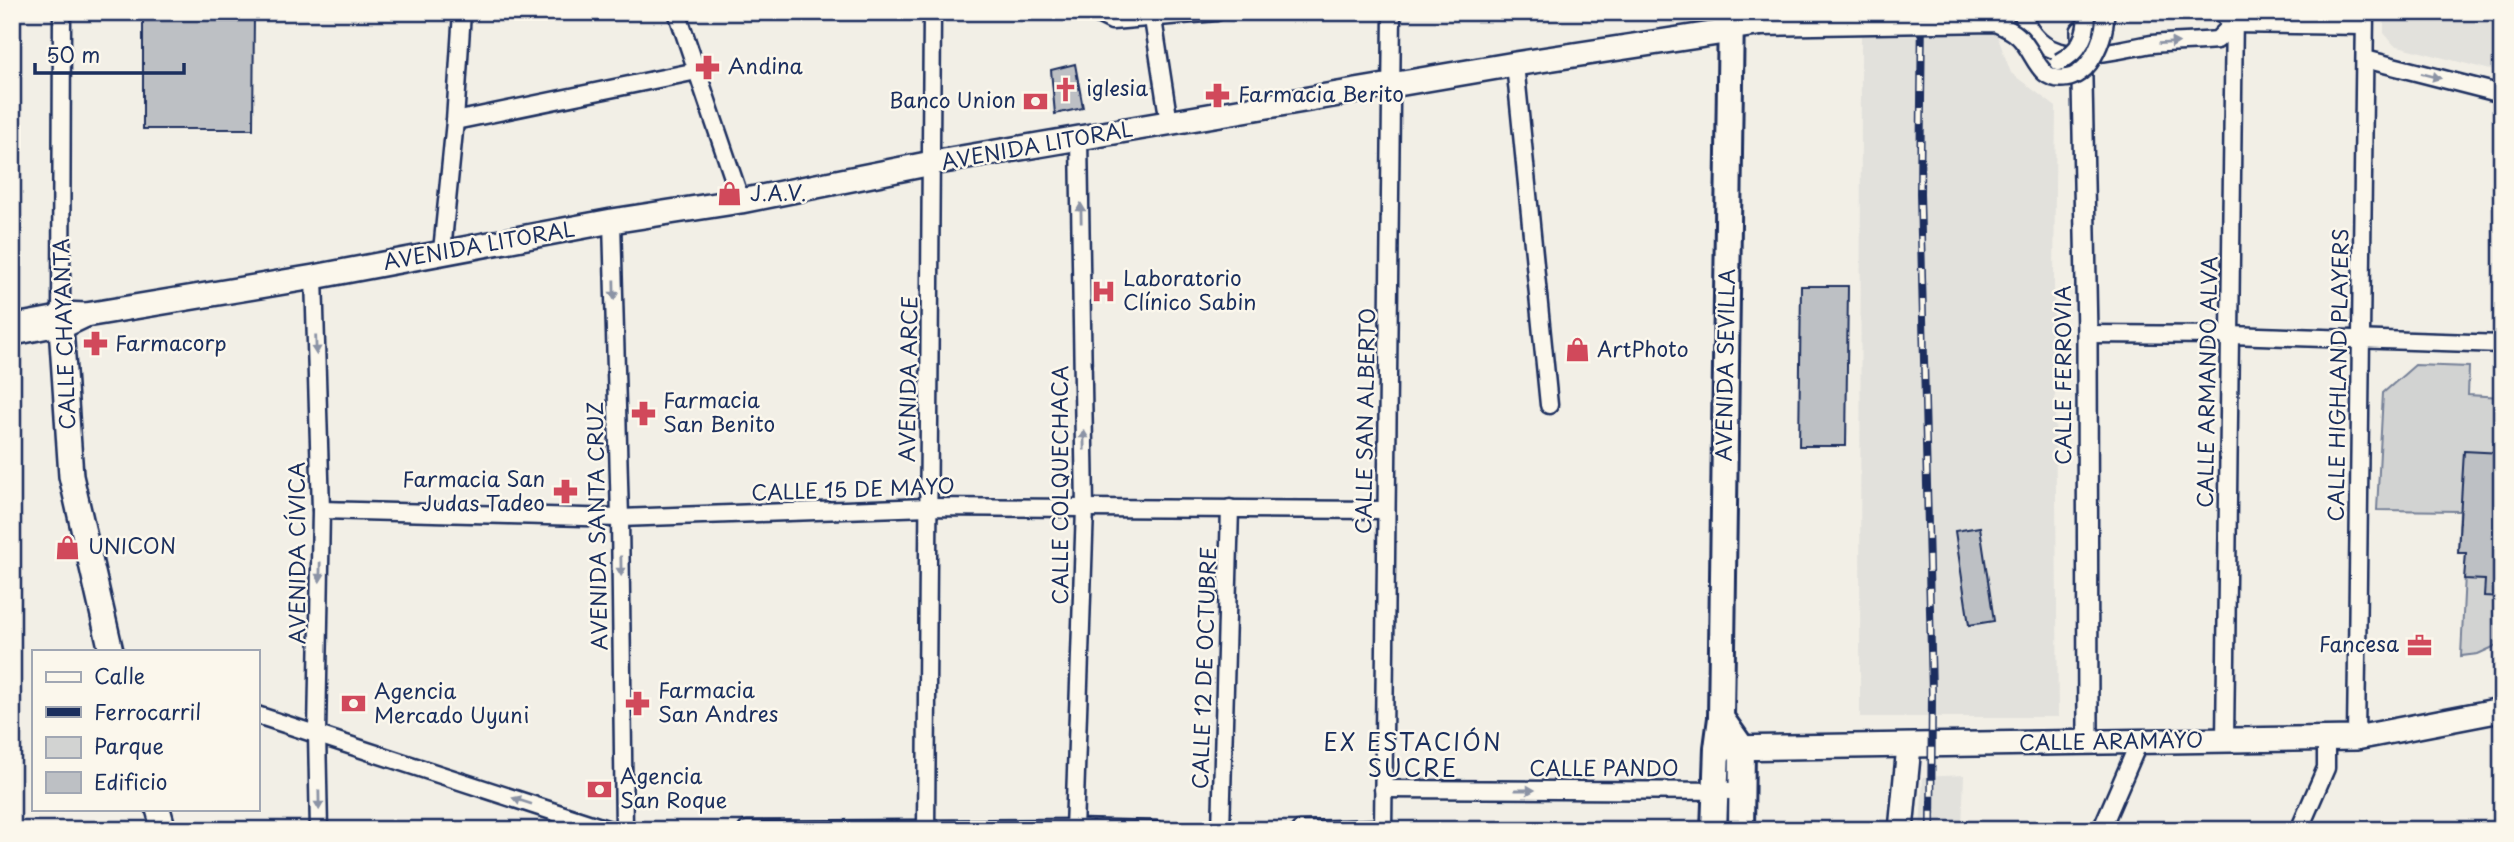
<svg xmlns="http://www.w3.org/2000/svg" width="2514" height="842" font-family="'Playpen Sans',sans-serif">
<style>
.built{fill:#e2e1dc}
.green{fill:#d2d3d2;stroke:#768198;stroke-width:2}
.building{fill:#bdc0c4;stroke:#1b2f5e;stroke-width:2}
.lines{fill:none;stroke-linecap:round;stroke-linejoin:round}
.minor-casing{stroke:#1b2f5e;stroke-width:21}
.tertiary-casing{stroke:#1b2f5e;stroke-width:24}
.secondary-casing{stroke:#1b2f5e;stroke-width:28}
.primary-casing{stroke:#1b2f5e;stroke-width:30}
.minor{stroke:#fbf7ec;stroke-width:16}
.tertiary{stroke:#fbf7ec;stroke-width:19}
.secondary{stroke:#fbf7ec;stroke-width:23}
.primary{stroke:#fbf7ec;stroke-width:24}
.rail-casing{stroke:#1b2f5e;stroke-width:8}
.rail{stroke:#fbf7ec;stroke-width:5;stroke-dasharray:16;stroke-linecap:butt}
.minor-bridge-casing{stroke:#1b2f5e;stroke-width:21;stroke-linecap:butt}
.minor-bridge{stroke:#fbf7ec;stroke-width:16}
.oneway{fill:#8b93a5}
.labels{text-anchor:middle;stroke-width:5;stroke-linejoin:round;paint-order:stroke}
.poi-label{font-size:21px;fill:#1b2f5e;stroke:#fbf7ec;text-anchor:start}
.street-label{font-size:21px;fill:#1b2f5e;stroke:#fbf7ec}
.neighbourhood-label{font-size:23px;letter-spacing:2px;fill:#1b2f5e;stroke:#fbf7ec}
</style>
<rect width="100%" height="100%" fill="#f2efe6"/>
<filter id="ink" filterUnits="userSpaceOnUse"><feTurbulence type="fractalNoise" baseFrequency=".0143" numOctaves="2"/><feDisplacementMap in="SourceGraphic" scale="14" xChannelSelector="R" yChannelSelector="G"/><feConvolveMatrix kernelMatrix="1 2 1 2 8 2 1 2 1" color-interpolation-filters="sRGB"/></filter>
<g filter="url(#ink)">
<g class="built">
<polygon points="1861,12 1993,12 1997,35 2011,73 2056,107 2054,278 2058,717 1860,717"/>
<polygon points="2384,12 2502,12 2502,73 2394,45 2384,33"/>
<polygon points="1964,775 1962,830 1920,830 1923,777"/>
</g>
<polygon class="green" points="2415,365 2469,367 2468,395 2502,397 2502,643 2478,654 2461,656 2466,553 2458,553 2460,511 2377,510 2383,393"/>
<g class="building">
<polygon points="143,12 254,12 253,129 143,129"/>
<polygon points="1075,64 1083,108 1055,114 1051,70"/>
<polygon points="1801,286 1848,286 1846,446 1799,446"/>
<polygon points="2464,451 2502,453 2502,597 2484,596 2485,580 2464,579 2466,553 2458,553"/>
<polygon points="1980,527 1994,621 1969,625 1955,531"/>
</g>
<g class="lines">
<defs>
<g id="minor">
<polyline points="677,12 741,201"/>
<polyline points="1094,12 1112,21 1217,12"/>
<path d="M 2022,12 C 2041,75 2105,51 2152,44 C 2173,42 2195,42 2217,40 L 2233,24"/>
<polyline points="2221,12 2233,24 2364,26"/>
<polyline points="1153,19 1169,123"/>
<polyline points="1731,31 1760,27"/>
<polyline points="2365,59 2502,94"/>
<polyline points="1515,64 1549,405"/>
<polyline points="455,121 697,71"/>
<polyline points="612,221 620,518 624,830"/>
<polyline points="442,251 455,121 462,12"/>
<polyline points="314,277 321,510 317,733 319,830"/>
<polyline points="12,323 61,314"/>
<polyline points="2087,334 2230,335 2502,344"/>
<polyline points="12,337 61,327 62,12"/>
<polyline points="321,510 620,518 928,507 1386,510"/>
<polyline points="257,715 610,830"/>
<polyline points="2356,738 2365,12"/>
<polyline points="2225,740 2234,12"/>
<polyline points="1383,789 1742,791"/>
<polyline points="747,830 1074,828 1156,830"/>
<polyline points="926,830 932,12"/>
<polyline points="1074,830 1085,508 1079,139"/>
<polyline points="1221,830 1230,508"/>
<polyline points="1300,830 1383,828"/>
<polyline points="1383,830 1392,12"/>
<polyline points="2101,830 2139,742"/>
<polyline points="2299,830 2326,768 2326,738"/>
</g>
<polyline id="tertiary" points="2081,31 2087,334 2088,743"/>
<g id="secondary">
<polyline points="61,314 86,315 314,277 612,221 741,201 932,163 1515,64 1731,31"/>
<polyline points="86,315 61,327 71,476 111,651"/>
<polyline points="1723,748 2356,738 2501,710"/>
<polyline points="158,809 164,830"/>
<polyline points="1901,830 1909,746"/>
</g>
<g id="primary">
<polyline points="1721,718 1742,748 1741,830"/>
<polyline points="1714,830 1717,748 1721,718 1731,12"/>
</g>
</defs>
<use href="#minor" class="minor-casing"/>
<use href="#tertiary" class="tertiary-casing"/>
<use href="#secondary" class="secondary-casing"/>
<use href="#primary" class="primary-casing"/>
<use href="#minor" class="minor"/>
<use href="#tertiary" class="tertiary"/>
<use href="#secondary" class="secondary"/>
<use href="#primary" class="primary"/>
<defs>
<polyline id="rail" points="1922,12 1920,193 1932,693 1931,830"/>
</defs>
<use href="#rail" class="rail-casing"/>
<use href="#rail" class="rail"/>
<defs>
<g id="minor-bridge">
<polyline points="1995,23 2009,12"/>
<path d="M 1760,27 L 1995,23 C 2002,26 2012,30 2018,36 C 2036,52 2037,83 2067,78 C 2075,77 2084,70 2089,63 C 2099,49 2106,29 2105,12"/>
<path d="M 2059,62 C 2080,51 2087,36 2087,12"/>
</g>
</defs>
<use href="#minor-bridge" class="minor-bridge-casing"/>
<use href="#minor-bridge" class="minor-bridge"/>
</g>
<defs><path id="oneway-solid" d="M-6-.8H1V-3.2L6.5 0L1 3.2V.8H-6Z" transform="scale(1.75)"/></defs>
<g class="oneway">
<use href="#oneway-solid" transform="translate(2169 43) rotate(-3)"/>
<use href="#oneway-solid" transform="translate(2431 76) rotate(14)"/>
<use href="#oneway-solid" transform="translate(1081 213) rotate(-91)"/>
<use href="#oneway-solid" transform="translate(614 290) rotate(89)"/>
<use href="#oneway-solid" transform="translate(316 345) rotate(88)"/>
<use href="#oneway-solid" transform="translate(1084 440) rotate(-91)"/>
<use href="#oneway-solid" transform="translate(621 566) rotate(89)"/>
<use href="#oneway-solid" transform="translate(320 572) rotate(91)"/>
<use href="#oneway-solid" transform="translate(1525 790)"/>
<use href="#oneway-solid" transform="translate(319 800) rotate(89)"/>
<use href="#oneway-solid" transform="translate(522 801) rotate(-162)"/>
</g>
</g>
<defs>
<symbol id="pharmacy-bare" viewBox="-9 -9 18 18"><path d="M-2-6h4v4h4v4h-4v4h-4v-4h-4v-4h4Z" fill="#d1495b" stroke="#fbf7ec" stroke-width="2.5" paint-order="stroke"/></symbol>
<symbol id="church-bare" viewBox="-9 -9 18 18"><path d="M-1.2-6h2.4v3.5h3.3v2.4h-3.3V6h-2.4V-.1h-3.3v-2.4h3.3Z" fill="#d1495b" stroke="#fbf7ec" stroke-width="2.5" paint-order="stroke"/></symbol>
<symbol id="bank-bare" viewBox="-9 -9 18 18"><path d="M-6-4H6V4H-6ZM0-2.3a2.3 2.3 0 1 0 0 4.6a2.3 2.3 0 1 0 0-4.6Z" fill="#d1495b" stroke="#fbf7ec" stroke-width="2.5" paint-order="stroke"/></symbol>
<symbol id="shop-bare" viewBox="-9 -9 18 18"><path d="M-5-2.5h2.3a2.7 3.5 0 0 1 5.4 0H5L5.5 6h-11ZM-1.5-2.5h3a1.5 2.3 0 0 0-3 0Z" fill="#d1495b" stroke="#fbf7ec" stroke-width="2.5" paint-order="stroke"/></symbol>
<symbol id="hospital-bare" viewBox="-9 -9 18 18"><path d="M-5-5h3v3.5h4V-5h3V5h-3V1.5h-4V5h-3Z" fill="#d1495b" stroke="#fbf7ec" stroke-width="2.5" paint-order="stroke"/></symbol>
<symbol id="office-bare" viewBox="-9 -9 18 18"><path d="M-6-3h4V-5.5h4V-3h4V5H-6ZM-1-4.5V-3h2v-1.5ZM-6 0V1H6V0Z" fill="#d1495b" stroke="#fbf7ec" stroke-width="2.5" paint-order="stroke"/></symbol>
</defs>
<g fill-rule="evenodd">
<use href="#pharmacy-bare" x="690" y="50" width="35" height="35"/>
<use href="#church-bare" x="1048" y="72" width="35" height="35"/>
<use href="#pharmacy-bare" x="1200" y="78" width="35" height="35"/>
<use href="#bank-bare" x="1018" y="84" width="35" height="35"/>
<use href="#shop-bare" x="712" y="176" width="35" height="35"/>
<use href="#hospital-bare" x="1086" y="274" width="35" height="35"/>
<use href="#pharmacy-bare" x="78" y="326" width="35" height="35"/>
<use href="#shop-bare" x="1560" y="332" width="35" height="35"/>
<use href="#pharmacy-bare" x="626" y="396" width="35" height="35"/>
<use href="#pharmacy-bare" x="548" y="474" width="35" height="35"/>
<use href="#shop-bare" x="50" y="530" width="35" height="35"/>
<use href="#office-bare" x="2402" y="628" width="35" height="35"/>
<use href="#pharmacy-bare" x="620" y="686" width="35" height="35"/>
<use href="#bank-bare" x="336" y="686" width="35" height="35"/>
<use href="#bank-bare" x="582" y="772" width="35" height="35"/>
</g>
<g class="labels">
<g class="poi-label">
<text x="728" y="74">Andina</text>
<text x="1086" y="96">iglesia</text>
<text x="1238" y="102">Farmacia Berito</text>
<text x="1016" y="108" text-anchor="end">Banco Union</text>
<text x="750" y="201">J.A.V.</text>
<text x="1123" y="286">Laboratorio<tspan x="1123" dy="24">Clínico Sabin</tspan></text>
<text x="115" y="351">Farmacorp</text>
<text x="1597" y="357">ArtPhoto</text>
<text x="663" y="408">Farmacia<tspan x="663" dy="24">San Benito</tspan></text>
<text x="545" y="487" text-anchor="end">Farmacia San<tspan x="545" dy="24">Judas Tadeo</tspan></text>
<text x="88" y="554">UNICON</text>
<text x="2399" y="652" text-anchor="end">Fancesa</text>
<text x="658" y="698">Farmacia<tspan x="658" dy="24">San Andres</tspan></text>
<text x="374" y="699">Agencia<tspan x="374" dy="24">Mercado Uyuni</tspan></text>
<text x="620" y="784">Agencia<tspan x="620" dy="24">San Roque</tspan></text>
</g>
<g class="street-label">
<text transform="translate(1037 146) rotate(-10)" y="7">AVENIDA LITORAL</text>
<text transform="translate(479 246) rotate(-10)" y="7">AVENIDA LITORAL</text>
<text transform="translate(65 334) rotate(-92)" y="7">CALLE CHAYANTA</text>
<text transform="translate(1726 365) rotate(-89)" y="7">AVENIDA SEVILLA</text>
<text transform="translate(2064 375) rotate(-90)" y="7">CALLE FERROVIA</text>
<text transform="translate(2339 375) rotate(-89)" y="7">CALLE HIGHLAND PLAYERS</text>
<text transform="translate(909 379) rotate(-89)" y="7">AVENIDA ARCE</text>
<text transform="translate(2208 382) rotate(-89)" y="7">CALLE ARMANDO ALVA</text>
<text transform="translate(1366 421) rotate(-89)" y="7">CALLE SAN ALBERTO</text>
<text transform="translate(1061 485) rotate(-90)" y="7">CALLE COLQUECHACA</text>
<text transform="translate(853 490) rotate(-2)" y="7">CALLE 15 DE MAYO</text>
<text transform="translate(598 526) rotate(-91)" y="7">AVENIDA SANTA CRUZ</text>
<text transform="translate(298 553) rotate(-90)" y="7">AVENIDA CÍVICA</text>
<text transform="translate(1205 668) rotate(-88)" y="7">CALLE 12 DE OCTUBRE</text>
<text transform="translate(2111 742) rotate(-1)" y="7">CALLE ARAMAYO</text>
<text x="1604" y="776">CALLE PANDO</text>
</g>
<g class="neighbourhood-label">
<text x="1413" y="751">EX ESTACIÓN<tspan x="1413" dy="26">SUCRE</tspan></text>
</g>
</g>
<rect width="2514" height="842" fill="none" stroke="#fbf7ec" stroke-width="42"/>
<rect x="21" y="21" width="2472" height="800" fill="none" stroke="#1b2f5e" stroke-width="2.5" filter="url(#ink)"/>
<rect x="32" y="650" width="228" height="161" fill="#fbf7ec" stroke="#a1a7b3" stroke-width="2"/>
<rect x="46" y="672" width="35" height="10" fill="#fbf7ec" stroke="#a1a7b3" stroke-width="2"/>
<text x="94" y="684" font-size="21" fill="#1b2f5e">Calle</text>
<rect x="46" y="707" width="35" height="10" fill="#1b2f5e" stroke="#a1a7b3" stroke-width="2"/>
<text x="94" y="720" font-size="21" fill="#1b2f5e">Ferrocarril</text>
<rect x="46" y="737" width="35" height="21" fill="#d2d3d2" stroke="#a1a7b3" stroke-width="2"/>
<text x="94" y="754" font-size="21" fill="#1b2f5e">Parque</text>
<rect x="46" y="772" width="35" height="21" fill="#bdc0c4" stroke="#a1a7b3" stroke-width="2"/>
<text x="94" y="790" font-size="21" fill="#1b2f5e">Edificio</text>
<path d="M35 63v10h149v-10" fill="none" stroke="#1b2f5e" stroke-width="3.5"/>
<text x="46" y="63" font-size="21" fill="#1b2f5e" stroke="#fbf7ec" stroke-width="5" paint-order="stroke">50 m</text>
</svg>
